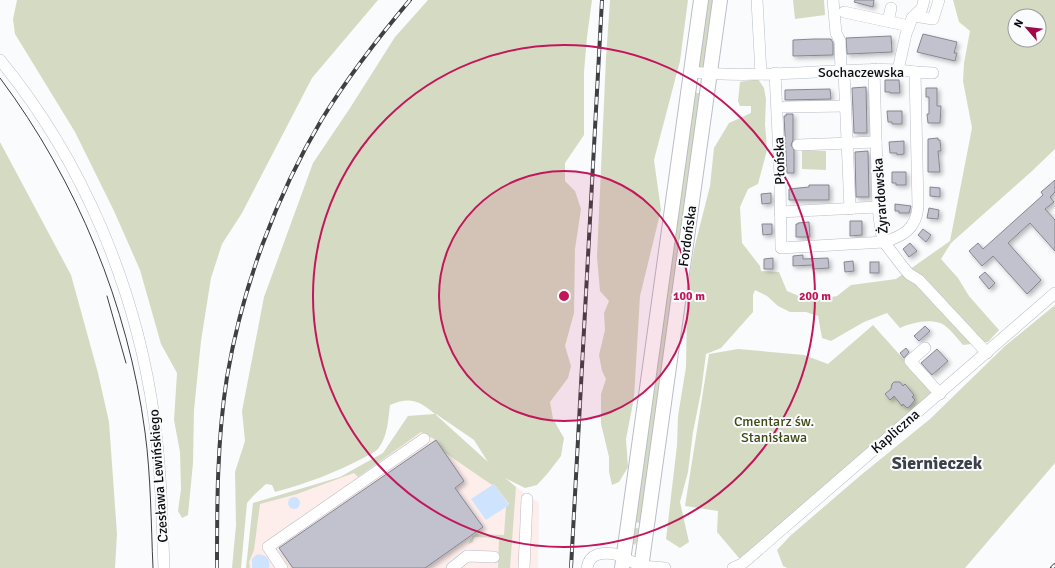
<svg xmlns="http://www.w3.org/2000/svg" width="1055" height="568" font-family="Signika,sans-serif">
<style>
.industrial{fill:#fdedeb}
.green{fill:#d5dbc3;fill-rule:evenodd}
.water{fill:#cee3fe}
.building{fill:#c1c2cd;stroke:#868791;filter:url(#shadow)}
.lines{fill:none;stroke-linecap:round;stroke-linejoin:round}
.minor-casing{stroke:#b9bdc7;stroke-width:12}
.major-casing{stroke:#b9bdc7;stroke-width:16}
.minor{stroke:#fff;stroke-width:11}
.major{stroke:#fff;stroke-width:14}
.tram{stroke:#3f4044;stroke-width:1}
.rail-casing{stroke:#3f4044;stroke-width:4}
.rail{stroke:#fafbfd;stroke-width:2.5;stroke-dasharray:8;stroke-linecap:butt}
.ring{fill:none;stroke:#c2185b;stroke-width:2}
.labels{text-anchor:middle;stroke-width:4;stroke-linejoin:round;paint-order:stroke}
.street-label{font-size:14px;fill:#0c0d11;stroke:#fafbfd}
.park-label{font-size:14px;fill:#414a17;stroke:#fafbfd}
.district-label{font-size:18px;font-weight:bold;fill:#3d4149;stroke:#fafbfd}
.centre{fill:#c2185b;stroke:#fafbfd;stroke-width:2}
.ring-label{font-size:12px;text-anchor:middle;font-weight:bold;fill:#c2185b;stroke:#fafbfd;stroke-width:4;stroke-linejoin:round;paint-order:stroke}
</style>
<defs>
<filter id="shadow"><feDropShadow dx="2.5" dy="2.5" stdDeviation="2" flood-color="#0004"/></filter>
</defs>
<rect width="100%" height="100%" fill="#fafbfd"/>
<polygon class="industrial" points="435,414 516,487 539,503 538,568 246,568 253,503 340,477 383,453 408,416"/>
<g class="green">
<polygon points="17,0 378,0 312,78 242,213 222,244 211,278 201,341 194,410 193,463 188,515 182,518 178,511 181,489 180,452 174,420 177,373 161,344 140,270 114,211 75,132 15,34 13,19"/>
<path d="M 428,0 L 592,0 L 587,37 L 584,72 L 584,135 L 565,163 L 565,181 L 575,191 L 581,209 L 575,249 L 574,313 L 565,346 L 571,366 L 568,378 L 550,402 L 553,419 L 564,438 L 561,456 L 548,473 L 537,485 L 525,488 L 505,478 L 516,487 L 510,568 L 498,568 L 499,538 L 474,537 L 473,542 L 468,544 L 473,536 L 476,534 L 504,535 L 506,507 L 509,504 L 494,484 L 492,485 L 444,452 L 436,440 L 421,432 L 358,477 L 354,473 L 297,494 L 260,504 L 254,550 L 249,562 L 250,568 L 246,568 L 253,503 L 340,477 L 383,453 L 408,416 L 435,414 C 419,401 411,396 390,405 C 388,420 388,436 378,449 C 375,452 369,455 365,457 C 337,472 306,484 275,492 L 272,485 L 266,484 L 254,495 L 247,503 L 241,568 L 232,568 L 236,525 L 235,472 L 245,441 L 242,411 L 264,297 L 313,163 L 350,108 L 395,37 ZM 436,414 L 474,440 L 488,462 L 436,415 Z"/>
<polygon points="610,0 688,0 680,61 654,160 661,210 640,296 634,398 626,439 628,467 619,482 612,485 609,472 609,457 601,424 601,394 606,379 602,371 599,355 605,330 604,313 609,301 600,291 597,257 606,58"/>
<polygon points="706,0 716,0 707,67 700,69 698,65"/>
<polygon points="793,0 824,0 825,15 795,19"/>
<path d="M 953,0 L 1055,0 L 1055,149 L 1031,172 L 951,243 L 941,259 L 958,278 L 969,296 L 999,330 L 988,342 L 963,345 C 958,339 947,325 940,323 C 927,319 912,323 900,328 L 887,313 L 864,322 L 831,341 L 822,338 L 818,316 L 806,312 L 790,312 L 778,306 L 767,296 L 755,290 L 753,295 L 753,312 L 721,348 L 706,354 L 701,392 L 693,432 L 688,472 L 680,502 L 689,542 L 680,548 L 666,539 L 677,445 L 678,416 L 686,367 L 687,305 L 690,274 L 694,249 L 710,186 L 714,148 L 729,123 L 751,113 L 751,106 L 740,106 L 738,101 L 740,82 L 758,79 L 764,88 L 766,99 L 765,124 L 767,150 L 758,184 L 748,189 L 740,207 L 742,243 L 760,266 L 761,271 L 779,272 L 787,291 L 811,301 L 837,296 L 851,285 L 896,279 L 950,241 L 972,128 L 963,81 L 964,63 L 970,31 L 959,22 ZM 1015,16 L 1039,16 L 1039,40 L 1015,40 Z"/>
<polygon points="694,92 702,94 641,523 632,522"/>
<polygon points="0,142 71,275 98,373 109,422 117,534 115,568 0,568"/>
<polygon points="802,150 826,151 826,170 802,169"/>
<polygon points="1055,305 1055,463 965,568 787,568 783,566 777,550 790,536 861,475 930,419 1005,346"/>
<polygon points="873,325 933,392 743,558 739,558 717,532 718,511 685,506 709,354 738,349 804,355 828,364"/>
<polygon points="632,527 641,529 638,539 635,545 632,543"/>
</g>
<g class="water">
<polygon points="494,484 509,505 486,520 471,499"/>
<circle cx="294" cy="503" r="6"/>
<path d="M 256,555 C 265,553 271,559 269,568 L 252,568 L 252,559 Z"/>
</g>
<g class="building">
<polygon points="855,0 874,0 873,7 854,2"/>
<polygon points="923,34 957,42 954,53 957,53 955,61 917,52"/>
<polygon points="891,36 892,52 847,54 846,38"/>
<polygon points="814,39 831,39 833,43 833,55 793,56 793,40"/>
<polygon points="885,80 899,80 900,93 890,93 890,92 885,92"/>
<polygon points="866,87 867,133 854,133 852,88"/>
<polygon points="926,88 937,88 937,106 941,106 940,123 928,123 927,114 929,114 929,97 926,97"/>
<polygon points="830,89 831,99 785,100 785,90"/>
<polygon points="887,111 902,111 902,124 892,124 892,122 888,122"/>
<polygon points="786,114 793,114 793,140 791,145 794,150 794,173 787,173 784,116 786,116"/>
<polygon points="938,138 938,140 940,140 941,151 938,151 940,172 928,172 928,139"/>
<polygon points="904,141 904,154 897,155 897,153 890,153 889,142"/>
<polygon points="868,151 869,197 856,197 855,152"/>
<polygon points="892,172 906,172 906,185 896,185 896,183 892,183"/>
<polygon points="1055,180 1055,192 1050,197 1054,202 1045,209 1055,220 1055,251 1030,223 1008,243 1041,280 1027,294 993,256 982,266 969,251 978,243 983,249 1043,195 1041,192"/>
<polygon points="809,185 829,185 829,200 789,200 789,189 809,187"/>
<polygon points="930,187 940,188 940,197 930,196"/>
<polygon points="771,193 771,203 762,204 761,194"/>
<polygon points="895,204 911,206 909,213 899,213 899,211 895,211"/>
<polygon points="929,208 939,210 938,219 927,218"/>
<polygon points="850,221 862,221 862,235 850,236"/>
<polygon points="809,222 810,237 796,237 796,224 798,224 798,223"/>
<polygon points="762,224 772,224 772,234 763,235"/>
<polygon points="923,229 931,235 926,242 918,235"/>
<polygon points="910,243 917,251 909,257 903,249"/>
<polygon points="803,255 803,259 828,258 829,268 813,269 812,265 793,266 793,256"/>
<polygon points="773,258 773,269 764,269 764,259"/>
<polygon points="853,261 854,271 845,272 844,262"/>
<rect x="870" y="262" width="9" height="11"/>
<polygon points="985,272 995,283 989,289 979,277"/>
<polygon points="925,326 930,331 919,341 914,336"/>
<polygon points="906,348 909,352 904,358 900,353"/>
<polygon points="937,349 948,361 932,375 921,363"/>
<polygon points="894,382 900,382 903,386 905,384 914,395 912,397 915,400 909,407 907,408 903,404 902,406 894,396 890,400 885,394 891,389 892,384"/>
<polygon points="436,440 464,481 455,488 483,527 425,568 293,568 279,548"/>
</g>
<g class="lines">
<defs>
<g id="minor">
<polyline points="757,0 761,74"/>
<polyline points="833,0 836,33 840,41 841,71"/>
<polyline points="844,12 909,26"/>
<polyline points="914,16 933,19 939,0"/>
<polyline points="888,21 891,8"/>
<path d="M 0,60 C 83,161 136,288 154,417 C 161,467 162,518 164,568"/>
<polyline points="874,69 878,207 881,232 884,242 903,267 909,274 919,280 987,353"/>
<polyline points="898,70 906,34 912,18 922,8 924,0"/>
<polyline points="844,71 850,209"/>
<path d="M 691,72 C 740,77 789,73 838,71 C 864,70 889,68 915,72 L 918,207 C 916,229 903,236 884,242 L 781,248 L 780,176 L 775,73"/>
<polyline points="915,72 933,73"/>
<polyline points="785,107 846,106"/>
<polyline points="798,145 876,142"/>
<polyline points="780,212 878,207"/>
<polyline points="925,348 910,361 940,394"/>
<polyline points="282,568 268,547 424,439"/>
<polyline points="452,568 467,556 494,557"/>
<polyline points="524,568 527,499"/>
<path d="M 587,568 C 589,553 603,552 615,554 L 641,566 L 665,568"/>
<polyline points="733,568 742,564 1055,293"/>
</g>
<g id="major">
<polyline points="622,568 701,0"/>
<polyline points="641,568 720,0"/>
</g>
</defs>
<use href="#minor" class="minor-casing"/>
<use href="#major" class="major-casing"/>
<use href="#minor" class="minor"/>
<use href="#major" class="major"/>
<g class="tram">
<path d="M 0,78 C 77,181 128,305 145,432 C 151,477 151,523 153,568"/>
<polyline points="107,296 126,363"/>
</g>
<defs>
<g id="rail">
<path d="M 217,568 C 217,504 217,440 227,377 C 242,288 276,196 322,119 C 348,77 378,38 410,0"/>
<polyline points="571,568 602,0"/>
<polyline points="1052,568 1055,565"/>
</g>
</defs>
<use href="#rail" class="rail-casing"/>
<use href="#rail" class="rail"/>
</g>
<circle cx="564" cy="296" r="125" fill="#c2185b" fill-opacity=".12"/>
<g class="ring">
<circle cx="564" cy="296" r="125"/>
<circle cx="564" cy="296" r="251"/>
</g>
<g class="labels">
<g class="street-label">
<text x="861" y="77">Sochaczewska</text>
<text transform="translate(779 161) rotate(-92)" y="5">Płońska</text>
<text transform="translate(880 196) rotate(-94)" y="5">Żyrardowska</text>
<text transform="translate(687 236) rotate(-82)" y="5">Fordońska</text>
<text transform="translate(895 431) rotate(-41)" y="5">Kapliczna</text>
<text transform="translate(158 476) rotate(-94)" y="5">Czesława Lewińskiego</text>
</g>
<g class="park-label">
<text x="774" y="426">Cmentarz św.<tspan x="774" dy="16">Stanisława</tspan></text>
</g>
<g class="district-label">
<text x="937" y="469">Siernieczek</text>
</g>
</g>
<circle cx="564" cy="296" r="6" class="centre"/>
<g class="ring-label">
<text x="689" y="300">100 m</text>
<text x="815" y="300">200 m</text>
</g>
<g transform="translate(1027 28) rotate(298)"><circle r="19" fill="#fafbfd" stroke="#9b9c9f"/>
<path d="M0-3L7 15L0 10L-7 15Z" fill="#a0074b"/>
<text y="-6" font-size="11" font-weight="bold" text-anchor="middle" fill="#0c0d11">N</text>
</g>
</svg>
